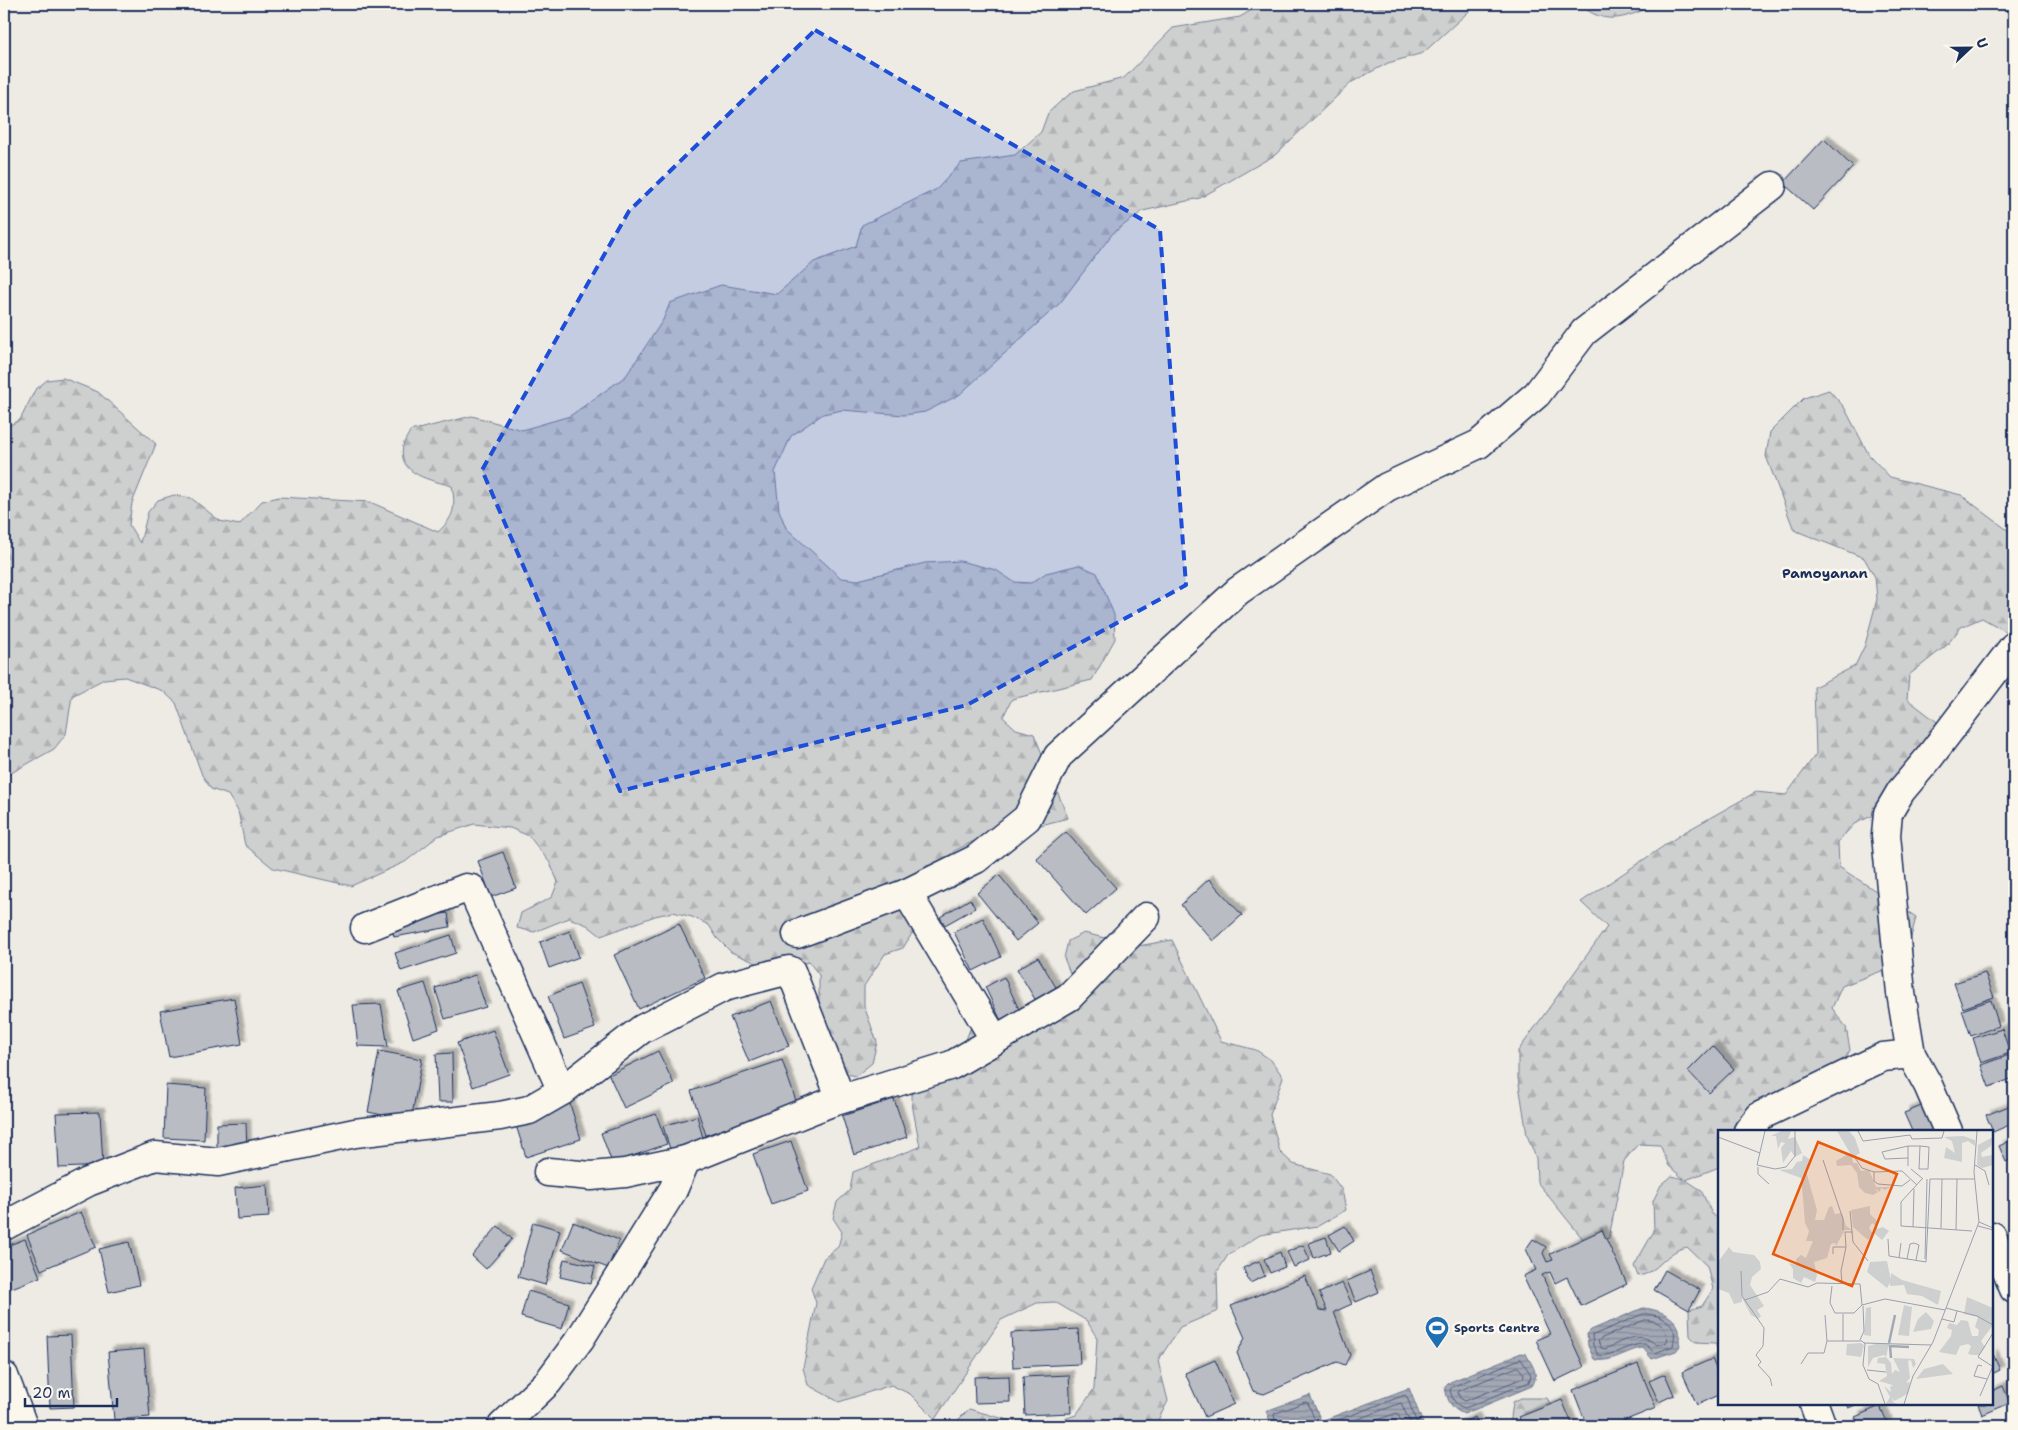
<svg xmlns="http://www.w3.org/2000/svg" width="2018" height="1430" font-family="'Shantell Sans',sans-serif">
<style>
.forest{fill:url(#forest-firs);stroke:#747f96}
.water{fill:url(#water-rules);stroke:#6d7892}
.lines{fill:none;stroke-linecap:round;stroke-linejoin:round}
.shore{stroke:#515f80;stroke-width:1}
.building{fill:#b9bcc3;stroke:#1b2f5e;filter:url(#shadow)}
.street-casing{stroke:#1b2f5e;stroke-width:31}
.street{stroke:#fbf7ec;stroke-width:28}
.marked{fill:#1d4ed8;fill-opacity:0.2;stroke:#1d4ed8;stroke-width:4;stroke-dasharray:10 6;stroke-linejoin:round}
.labels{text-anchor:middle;stroke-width:5;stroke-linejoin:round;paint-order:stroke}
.poi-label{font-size:12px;font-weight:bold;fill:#1b2f5e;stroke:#fbf7ec;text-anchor:start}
.neighbourhood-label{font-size:14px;font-weight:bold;fill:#1b2f5e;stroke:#fbf7ec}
.inset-river{fill:none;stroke:#a3a8b4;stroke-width:2.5}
.inset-road{fill:none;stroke:#9aa0ae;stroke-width:1}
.view{fill:#e8590c;fill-opacity:0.15;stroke:#e8590c;stroke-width:2.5}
.inset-edge{fill:none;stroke:#1b2f5e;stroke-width:2.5}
</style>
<defs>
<pattern id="forest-firs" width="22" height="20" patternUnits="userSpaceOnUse" patternTransform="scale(1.25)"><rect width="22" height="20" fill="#cecfcf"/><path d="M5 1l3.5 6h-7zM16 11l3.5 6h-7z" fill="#b0b2b4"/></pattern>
<pattern id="water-rules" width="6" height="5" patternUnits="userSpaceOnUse" patternTransform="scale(1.25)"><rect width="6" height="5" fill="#a3a8b4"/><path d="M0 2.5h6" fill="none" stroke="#848996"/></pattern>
<filter id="shadow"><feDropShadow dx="4.5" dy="-4.5" stdDeviation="1" flood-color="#0004"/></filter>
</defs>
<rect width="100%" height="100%" fill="#eeebe4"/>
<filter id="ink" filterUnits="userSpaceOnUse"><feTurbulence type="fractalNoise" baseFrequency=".02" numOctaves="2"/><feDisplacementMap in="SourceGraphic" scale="10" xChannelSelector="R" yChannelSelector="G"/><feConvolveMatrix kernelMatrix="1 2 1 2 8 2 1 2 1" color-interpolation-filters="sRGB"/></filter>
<g filter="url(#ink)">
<g class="forest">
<path d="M 1259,4 L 1477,4 L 1423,53 L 1388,63 L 1352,82 L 1275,155 L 1200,198 L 1143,211 L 1113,233 L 1060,303 L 959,395 L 925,412 L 904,415 L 842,410 L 823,414 L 791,436 L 775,472 L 779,510 L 786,528 L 841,578 L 858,580 L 925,563 L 960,561 L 996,570 L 1014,582 L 1031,583 L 1046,573 L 1079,565 L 1097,573 L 1114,615 L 1115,639 L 1092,680 L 1012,699 L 1003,717 L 1016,729 L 1034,734 L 1068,818 L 1041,825 L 1023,828 L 1004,826 L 954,851 L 931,882 L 928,901 L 912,911 L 913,932 L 903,948 L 885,954 L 864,986 L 864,1006 L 877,1042 L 872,1063 L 856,1076 L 838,1072 L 819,1010 L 819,975 L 809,962 L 770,969 L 731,952 L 717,938 L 709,925 L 692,917 L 673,912 L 655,916 L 601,936 L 587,925 L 569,918 L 534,932 L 517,928 L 521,913 L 552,897 L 558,882 L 550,863 L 529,836 L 510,828 L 474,824 L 438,836 L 405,862 L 351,886 L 273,868 L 245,845 L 238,811 L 228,795 L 211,789 L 202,775 L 176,703 L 163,691 L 125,677 L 104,679 L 72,696 L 66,734 L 54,749 L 4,777 L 4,428 L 20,420 L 35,390 L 47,380 L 63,378 L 98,392 L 156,444 L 132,503 L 129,525 L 140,543 L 148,512 L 158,500 L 174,495 L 191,498 L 220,521 L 239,525 L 262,501 L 279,497 L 370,502 L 438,532 C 454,517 456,508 452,486 C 431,480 397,475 403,446 C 404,441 408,436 410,431 L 472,416 L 522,430 L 570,416 L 626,376 L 663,320 L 670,303 L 721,285 L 777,294 L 814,262 L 856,246 L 862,225 L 937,189 L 961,163 L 1015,155 L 1041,132 L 1048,113 L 1061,101 L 1074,91 L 1124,78 L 1173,28 L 1240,17 L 1255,8 Z"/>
<path d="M 1579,4 L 1657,4 C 1627,17 1607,28 1579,4 Z"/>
<path d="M 1829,390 L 1844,407 L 1869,455 L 1890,477 L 1961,495 L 2014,535 L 2014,636 L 1982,618 L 1961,627 L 1947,645 L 1909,675 L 1907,699 L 1945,728 L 1874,815 L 1854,824 L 1838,842 L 1839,867 L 1916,917 L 1905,962 L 1842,986 L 1832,1008 L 1846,1027 L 1850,1050 L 1838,1072 L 1756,1131 L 1719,1131 L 1719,1167 L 1686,1180 L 1701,1190 L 1712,1214 L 1719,1219 L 1719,1353 L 1715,1343 L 1696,1342 L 1690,1336 L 1689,1310 L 1702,1306 L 1713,1289 L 1707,1266 L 1687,1247 C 1666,1250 1658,1274 1638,1276 L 1634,1266 L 1654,1231 L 1653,1201 L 1661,1185 L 1672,1176 L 1684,1179 L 1669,1166 L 1660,1145 L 1638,1144 L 1624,1161 L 1609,1238 L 1587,1244 L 1537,1182 L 1536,1158 L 1527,1135 L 1518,1078 L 1518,1051 L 1607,927 L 1581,902 L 1683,833 L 1756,792 L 1786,795 L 1816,754 L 1814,687 L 1855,666 L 1865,645 L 1877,599 L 1875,577 L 1864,558 L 1794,530 L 1766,456 L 1770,432 L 1804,398 Z"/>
<polygon points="1084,933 1138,946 1172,940 1221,1041 1256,1050 1271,1060 1283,1077 1270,1115 1280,1152 1293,1164 1330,1174 1342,1190 1346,1210 1318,1226 1260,1235 1228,1255 1217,1272 1218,1311 1180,1327 1158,1361 1168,1401 1157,1422 1132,1426 1042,1426 1076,1415 1094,1389 1097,1338 1087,1321 1055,1302 1037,1303 1001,1320 935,1419 910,1394 891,1385 839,1402 808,1385 803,1368 816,1303 811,1288 824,1258 838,1247 842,1232 833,1218 837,1202 850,1190 853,1172 920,1147 911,1098 912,1082 964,1045 970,1029 1003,1025 1076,988 1064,958 1068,941"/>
<polygon points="1521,1398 1547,1398 1556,1414 1546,1426 1510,1426 1513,1402"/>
<polygon points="969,1409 1029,1426 952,1426"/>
</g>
<g class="water">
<path d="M 1643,1308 C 1655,1309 1676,1315 1679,1330 C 1680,1336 1678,1340 1680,1346 L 1676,1351 L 1652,1359 L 1643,1348 C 1628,1349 1609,1365 1594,1359 L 1588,1346 L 1587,1334 L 1591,1330 Z"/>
<path d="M 1521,1353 L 1526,1354 C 1532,1365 1540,1374 1532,1386 L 1464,1414 C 1451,1409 1447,1400 1445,1387 L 1450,1382 Z"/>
<polygon points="1409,1388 1424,1426 1272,1426 1266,1411 1310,1395 1321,1421"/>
</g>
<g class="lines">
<g class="shore">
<path d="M 1643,1314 C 1653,1313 1671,1319 1674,1330 C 1675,1335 1674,1342 1673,1346 L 1655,1353 L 1645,1344 C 1628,1343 1613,1358 1598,1355 L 1593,1345 L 1592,1336 Z"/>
<path d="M 1645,1320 C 1659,1320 1669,1328 1666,1342 L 1657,1345 C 1637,1330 1626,1340 1605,1349 L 1601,1348 L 1598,1341 L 1600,1339 Z"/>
<path d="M 1521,1359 L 1531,1375 L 1529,1382 L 1465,1408 C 1456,1406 1452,1399 1450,1390 L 1452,1387 Z"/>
<polygon points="1518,1367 1524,1374 1523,1378 1465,1401 1460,1398 1458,1393 1459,1391"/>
<polyline points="1276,1426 1274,1414 1305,1402 1308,1403 1316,1423 1322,1426 1405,1395 1407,1397 1418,1426"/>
<polyline points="1339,1426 1401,1403 1412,1426"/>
<polyline points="1360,1426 1397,1413 1404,1426"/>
</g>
</g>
<g class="building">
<polygon points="1824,139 1853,167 1813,210 1783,183"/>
<polygon points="1066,832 1116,888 1086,915 1036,858"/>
<polygon points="503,852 516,888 491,897 478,861"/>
<polygon points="999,875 1038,923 1016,941 977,893"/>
<polygon points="1209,879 1242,915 1213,941 1181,905"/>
<polygon points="970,899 975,908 945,925 940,917"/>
<polygon points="448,913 450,927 394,937 391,922"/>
<polygon points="983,918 1001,957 973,971 954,932"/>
<polygon points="679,924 705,978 639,1009 614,955"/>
<polygon points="570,931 579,957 549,968 540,942"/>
<polygon points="451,935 456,953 401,971 395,953"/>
<polygon points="1038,957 1060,994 1039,1006 1017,969"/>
<polygon points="1985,973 1994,997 1963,1008 1954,983"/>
<polygon points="475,975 486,1007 445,1019 435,988"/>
<polygon points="1004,977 1022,1016 1003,1025 985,987"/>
<polygon points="425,983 439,1029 413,1038 398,991"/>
<polygon points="579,984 595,1028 564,1039 548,996"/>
<polygon points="234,998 242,1044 169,1057 160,1011"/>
<polygon points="1991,1000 1999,1026 1971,1036 1962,1010"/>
<polygon points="771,1001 789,1046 749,1062 730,1017"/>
<polygon points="381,1004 388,1047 358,1046 353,1005"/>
<polygon points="2002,1029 2010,1053 1981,1063 1973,1038"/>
<polygon points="493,1030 509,1074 473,1087 457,1043"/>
<polygon points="1713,1046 1734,1069 1709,1093 1688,1071"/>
<polygon points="379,1051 422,1059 411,1121 368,1112"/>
<polygon points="658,1051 674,1084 624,1108 609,1075"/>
<polygon points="452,1053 453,1102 438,1102 436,1054"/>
<polygon points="2012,1054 2014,1062 2014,1078 1989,1087 1981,1065"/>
<polygon points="782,1060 797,1104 706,1135 691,1091"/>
<polygon points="166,1085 206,1088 204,1140 164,1138"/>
<polygon points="894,1099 907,1137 854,1155 842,1116"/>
<polygon points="569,1101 581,1139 526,1157 514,1119"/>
<polygon points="2014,1104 2014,1123 1993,1132 1986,1115"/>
<polygon points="1924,1105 1934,1129 1931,1131 1912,1131 1904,1113"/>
<polygon points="100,1112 103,1166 59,1168 56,1113"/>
<polygon points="656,1114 667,1144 612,1163 601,1133"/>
<polygon points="697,1116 706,1149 673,1159 663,1126"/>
<polygon points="246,1123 247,1151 217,1151 217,1124"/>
<polygon points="2014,1139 2014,1158 2006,1162 1999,1146"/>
<polygon points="791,1141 808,1191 771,1204 753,1154"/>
<polygon points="267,1185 269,1217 237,1219 235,1188"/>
<polygon points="81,1212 96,1247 41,1270 27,1235"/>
<polygon points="533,1222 560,1230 545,1285 518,1277"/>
<polygon points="573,1222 619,1240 608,1268 562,1250"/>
<polygon points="498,1226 512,1239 486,1269 472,1256"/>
<polygon points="1345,1226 1354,1241 1339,1251 1329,1235"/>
<polygon points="1602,1230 1627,1284 1581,1306 1567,1277 1555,1283 1550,1272 1542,1275 1584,1367 1555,1381 1536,1340 1550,1334 1523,1276 1536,1270 1526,1249 1533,1239 1546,1247 1543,1253 1547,1262 1553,1260 1550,1254"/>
<polygon points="1326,1237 1331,1252 1314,1258 1309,1243"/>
<polygon points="25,1239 40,1277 4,1291 4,1247"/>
<polygon points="129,1242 139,1285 109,1292 99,1249"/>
<polygon points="1303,1245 1310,1260 1294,1267 1287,1252"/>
<polygon points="1280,1252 1285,1267 1270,1273 1264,1259"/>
<polygon points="564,1259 595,1266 591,1284 560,1277"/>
<polygon points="1259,1261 1265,1276 1250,1283 1243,1268"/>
<polygon points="1665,1270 1700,1290 1689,1310 1654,1290"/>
<polygon points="1370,1271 1379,1292 1356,1302 1347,1281"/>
<polygon points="1305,1276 1319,1310 1327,1311 1319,1293 1342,1283 1352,1304 1334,1312 1350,1355 1345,1365 1337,1362 1264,1394 1253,1391 1237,1353 1245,1338 1231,1306"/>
<polygon points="528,1291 569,1303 562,1329 521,1317"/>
<polygon points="1078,1329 1080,1364 1013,1367 1011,1333"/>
<polygon points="71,1335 74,1407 50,1408 47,1336"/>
<polygon points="144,1349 150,1417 114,1420 108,1352"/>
<polygon points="1993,1354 2000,1370 1992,1374 1992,1355"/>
<polygon points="1712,1359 1719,1376 1719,1395 1697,1405 1682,1372"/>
<polygon points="1215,1360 1234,1404 1205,1417 1185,1373"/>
<polygon points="1638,1364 1656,1408 1611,1426 1587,1426 1573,1390"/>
<polygon points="1665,1374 1674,1395 1659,1402 1649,1381"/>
<polygon points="1069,1375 1071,1413 1025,1415 1023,1377"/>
<polygon points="1009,1376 1010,1402 975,1403 974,1377"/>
<polygon points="2003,1386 2010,1403 1982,1415 1978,1404 1992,1404 1992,1391"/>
<polygon points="1562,1400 1573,1426 1522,1426 1519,1417"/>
<polygon points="1846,1404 1858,1404 1848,1408"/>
<polygon points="1880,1406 1888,1424 1881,1426 1859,1426 1855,1417"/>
<polygon points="1475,1417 1479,1426 1454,1426"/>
</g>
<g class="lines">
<defs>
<g id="street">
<polyline points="907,893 995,1040"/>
<polyline points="365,928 466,888 472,889 562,1091 642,1029 724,987 789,970 791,971 841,1099"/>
<polyline points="797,934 907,893 976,859 1027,818 1058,756 1238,591 1387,487 1479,444 1537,394 1584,332 1772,186"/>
<polyline points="1748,1131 1760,1116 1883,1057 1911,1054"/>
<polyline points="1948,1131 1928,1085 1911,1054 1901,993 1886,835 1888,813 1901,791 1928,759 2014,646"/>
<polyline points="548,1172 591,1176 625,1173 686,1160"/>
<polyline points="4,1226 88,1182 155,1156 218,1162 355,1133 500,1116 529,1110 562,1091"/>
<polyline points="1992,1236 2014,1289"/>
<polyline points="4,1376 23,1426"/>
<polyline points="1814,1404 1822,1426"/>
<polyline points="502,1426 548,1382 580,1339 673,1190 686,1160 829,1103 952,1065 1069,997 1146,917"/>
</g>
</defs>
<use href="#street" class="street-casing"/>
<use href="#street" class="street"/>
</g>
</g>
<path class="marked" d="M 815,30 L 1160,230 L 1186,585 L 967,705 L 620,791 L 482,470 L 629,211 Z"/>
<defs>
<symbol id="stadium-pin" viewBox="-11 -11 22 30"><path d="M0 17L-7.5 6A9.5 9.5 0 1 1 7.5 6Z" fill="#1f6fb2" stroke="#fbf7ec"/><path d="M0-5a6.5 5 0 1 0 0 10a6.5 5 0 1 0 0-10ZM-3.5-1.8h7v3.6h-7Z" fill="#fff"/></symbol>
</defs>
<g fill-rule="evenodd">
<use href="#stadium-pin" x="1423" y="1314" width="28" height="38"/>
</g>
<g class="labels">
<g class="poi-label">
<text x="1454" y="1332">Sports Centre</text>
</g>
<g class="neighbourhood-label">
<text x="1825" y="578">Pamoyanan</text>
</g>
</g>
<g transform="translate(1718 1130)">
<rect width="275" height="275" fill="#eeebe4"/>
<path d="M 63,1 L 73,1 L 70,9 L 77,7 L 84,23 L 77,27 L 73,21 L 65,33 L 63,18 L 67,13 L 63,12 L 60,19 L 58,6 L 53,6 ZM 119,1 L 131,1 L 137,8 L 142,23 L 134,28 L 135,33 L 139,33 L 143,41 L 151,40 L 158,57 L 173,57 L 167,60 L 163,58 L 162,62 L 156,58 L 160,62 L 155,65 L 147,63 L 141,57 L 139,43 L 133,35 L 119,36 L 118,31 L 132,23 ZM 245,6 L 257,10 L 257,16 L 250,11 L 244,13 L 244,32 L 226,28 L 228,17 L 237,23 L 234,11 L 226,7 ZM 275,7 L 273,16 L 263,23 L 264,27 L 274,25 L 275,35 L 264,38 L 259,35 L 260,15 ZM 85,25 L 93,30 L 88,41 L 99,80 L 97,90 L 106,90 L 111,77 L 114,76 L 117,84 L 124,83 L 128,96 L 134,100 L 127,100 L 118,116 L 117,113 L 113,114 L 109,128 L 96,132 L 99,145 L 97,152 L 86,147 L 83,153 L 75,148 L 75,139 L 71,133 L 79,135 L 78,129 L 83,125 L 88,128 L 95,111 L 88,111 L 91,101 L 87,93 L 84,56 L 83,48 L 61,40 L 74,39 L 79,32 L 84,31 ZM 152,76 L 152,84 L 160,92 L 159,99 L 165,97 L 171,101 L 164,110 L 156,103 L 158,96 L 154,93 L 151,98 L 155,104 L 150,110 L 135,97 L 133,80 ZM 11,117 L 15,122 L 36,125 L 42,132 L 43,139 L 34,147 L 32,155 L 46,176 L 39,180 L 43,186 L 40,189 L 33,185 L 24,168 L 24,172 L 16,174 L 11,163 L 0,159 L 0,132 ZM 169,131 L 173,151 L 169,158 L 149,142 L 152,132 ZM 173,143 L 184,150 L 223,161 L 220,175 L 204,166 L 189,164 L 186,155 L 172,156 ZM 249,167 L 275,178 L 275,195 L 263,211 L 267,217 L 261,225 L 255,225 L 250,224 L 253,216 L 250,214 L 242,216 L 238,225 L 221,222 L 233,206 L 234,200 L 229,198 L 231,193 L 239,195 L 243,190 L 250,191 L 254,206 L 260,206 L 261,200 L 257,197 L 260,187 L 246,184 ZM 186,175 L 194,177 L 191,206 L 180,205 ZM 153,177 L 153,206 L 146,205 L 148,178 ZM 208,182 L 216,191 L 213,199 L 195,202 L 200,189 ZM 143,213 L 146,215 L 143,227 L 128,225 L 129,214 ZM 161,213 L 171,214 L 168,227 L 173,233 L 174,244 L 177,240 L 182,242 L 175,228 L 196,229 L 198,234 L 195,238 L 193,230 L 190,231 L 192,248 L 187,254 L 174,255 L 161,251 L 169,246 L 167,234 L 159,233 L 160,228 L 168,227 L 166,225 L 155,228 L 150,237 L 150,216 ZM 225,234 L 235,244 L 198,249 L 206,239 ZM 192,252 L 190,263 L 184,267 L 176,271 L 174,267 L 175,272 L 179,274 L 168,274 L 172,267 L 166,256 L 173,262 L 172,257 L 175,255 Z" fill="#cecfcf"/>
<path class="inset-river" d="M 171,213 L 177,185M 173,228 L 172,216 L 191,217"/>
<path class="inset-road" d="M 47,1 L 39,35 L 57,39 L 68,37 L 77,26 L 77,1M 140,1 L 145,11 L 192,5 L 194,9 L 224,8 L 226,1M 0,7 L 42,23M 190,16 L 164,22 L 167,29 L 190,28M 202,16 L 211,17 L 210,39 L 201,39 ZM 135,25 L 144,38 L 156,42 L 184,41 L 199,55M 105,30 L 125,89 L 125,100M 257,35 L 267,41 L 271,55M 190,36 L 190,16 L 202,16M 40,37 L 40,44 L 51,54M 193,39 L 205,49M 156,42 L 156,51 L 160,54 L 184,56 L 192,50M 204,49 L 183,72 L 183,96 L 254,101M 212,49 L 256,49M 132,81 L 135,112 L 150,131M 261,92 L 275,98M 260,96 L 275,100M 195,97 L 196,59M 223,98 L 224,49M 238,100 L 239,49M 170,109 L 171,126 L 208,132 L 212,49M 115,124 L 115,117 L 128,117 L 127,102 L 135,102M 181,128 L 183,113M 189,129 L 192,114 L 196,113 L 201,115 L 198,130M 207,129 L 209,49M 23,141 L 24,166 L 46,198 L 45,216 L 38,225 L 43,232 L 40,235 L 52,248 L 54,256M 124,154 L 123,141 L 128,117M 114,156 L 112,173 L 117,183 L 136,183 L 144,175 L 167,169 L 227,180M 27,170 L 50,162 L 62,149 L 90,157 L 99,153 L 142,154 L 144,175M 228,178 L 259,186 L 275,195M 125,184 L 125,211M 107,185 L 109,211M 224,189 L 236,192 L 239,181M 142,210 L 146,201 L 145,176M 146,213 L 213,215M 83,234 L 90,223 L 106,223 L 109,211 L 144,211 L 147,214 L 145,235 L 151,249 L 160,254 L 167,274M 264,236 L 260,235 L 256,246 L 269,249M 274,236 L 260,227 L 275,203M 149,240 L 168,242M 262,266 L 275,236M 186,274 L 195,246 L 215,212 L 261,92 L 256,42 L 259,1"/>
<path class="view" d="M 100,12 L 179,44 L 134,156 L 55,124 Z"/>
<rect width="275" height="275" class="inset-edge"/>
</g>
<rect width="2018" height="1430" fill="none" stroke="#fbf7ec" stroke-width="20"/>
<rect x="10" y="10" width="1998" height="1410" fill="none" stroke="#1b2f5e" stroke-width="2" filter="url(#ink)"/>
<g transform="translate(1970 48) rotate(68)" stroke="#fbf7ec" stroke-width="4" paint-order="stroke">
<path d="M0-4L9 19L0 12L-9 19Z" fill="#1b2f5e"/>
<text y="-8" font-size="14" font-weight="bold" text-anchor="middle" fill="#1b2f5e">U</text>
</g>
<path d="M25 1398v8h92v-8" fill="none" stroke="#1b2f5e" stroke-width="2.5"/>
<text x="32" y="1398" font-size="15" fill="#1b2f5e" stroke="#fbf7ec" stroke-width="4" paint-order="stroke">20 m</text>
</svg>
